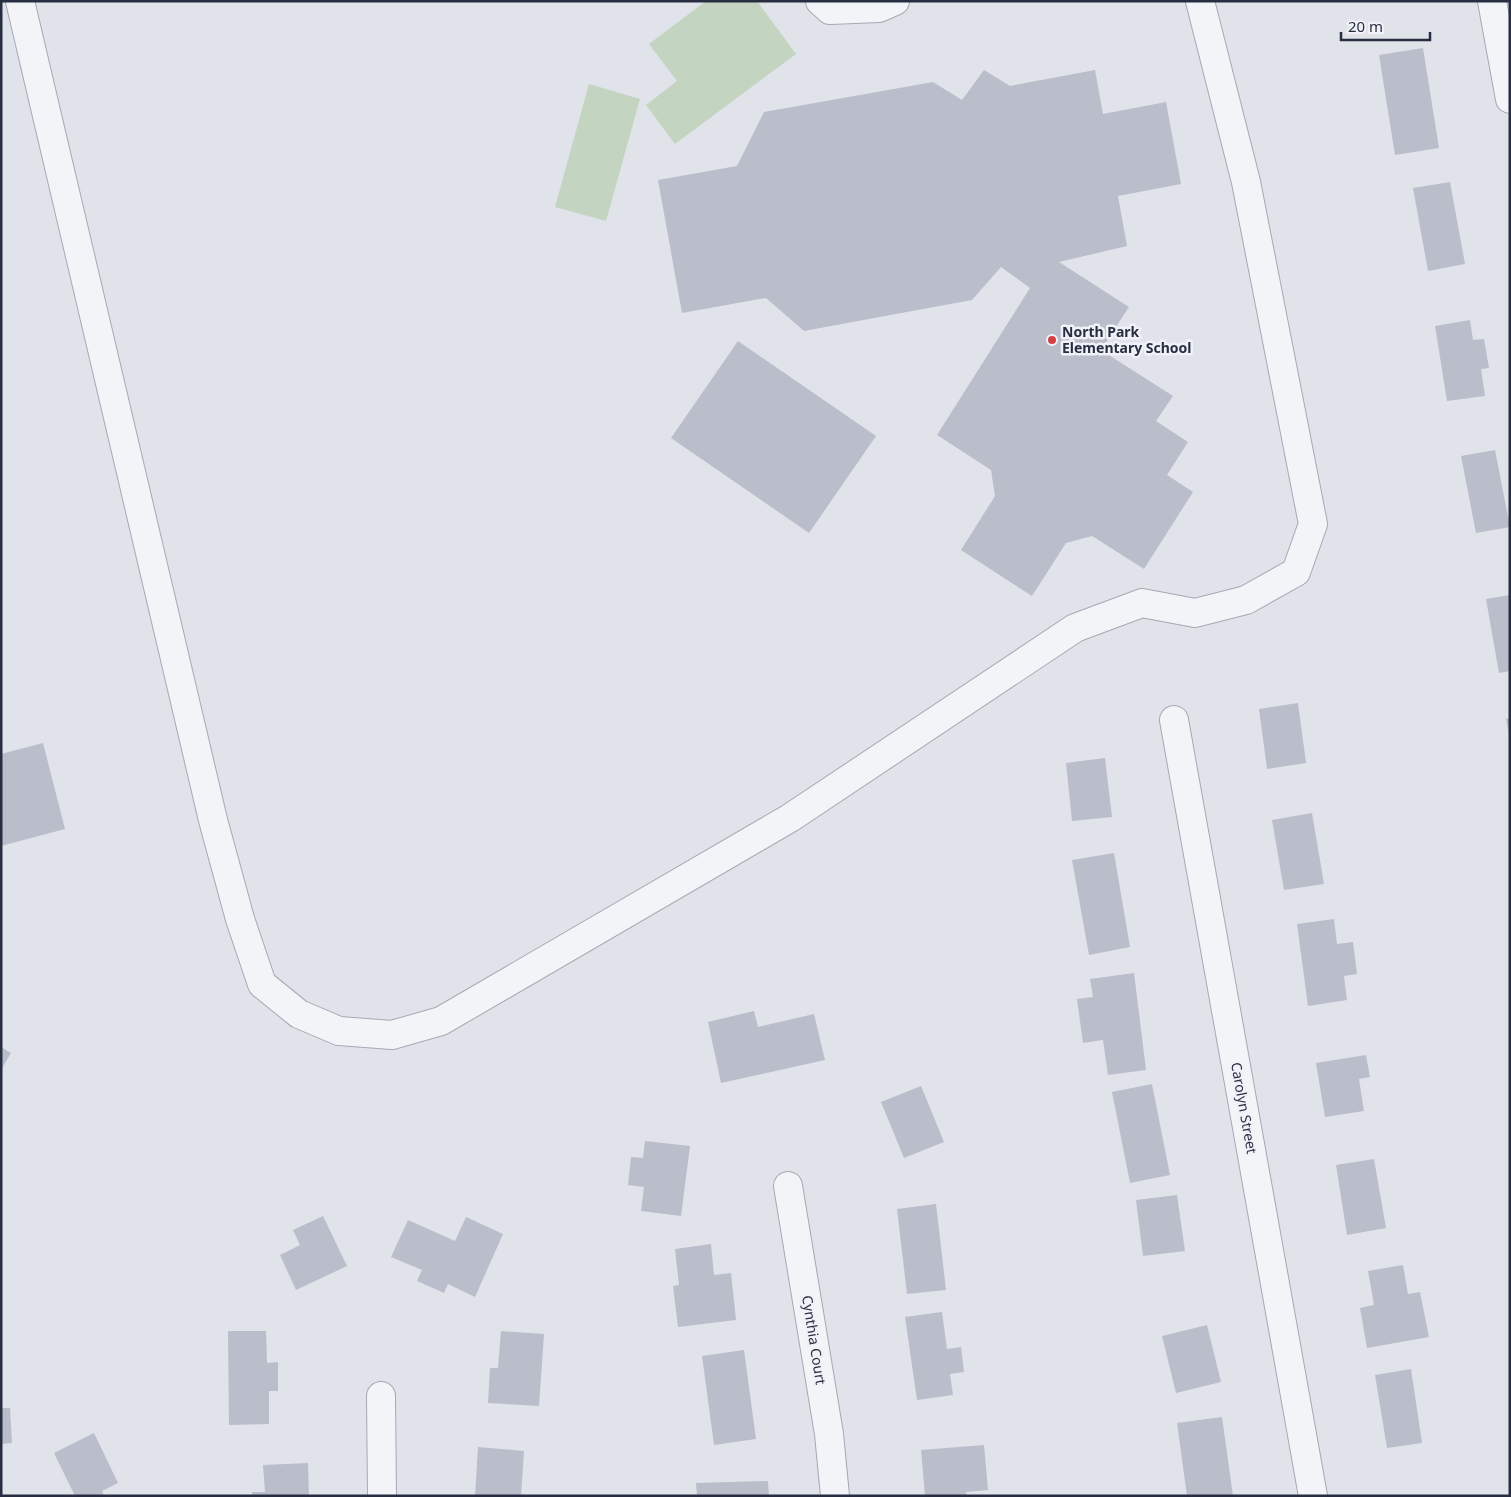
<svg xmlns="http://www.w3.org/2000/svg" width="1511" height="1497" font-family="'Noto Sans',sans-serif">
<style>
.green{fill:#c3d4c1}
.building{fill:#babeca}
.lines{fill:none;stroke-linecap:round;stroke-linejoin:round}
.minor-casing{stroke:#a5a9b4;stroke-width:30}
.minor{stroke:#f3f4f8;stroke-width:28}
.poi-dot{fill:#d54043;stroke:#f0f2f7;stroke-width:2}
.labels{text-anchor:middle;stroke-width:5;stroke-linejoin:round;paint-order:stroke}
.poi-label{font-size:14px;font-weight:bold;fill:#282e42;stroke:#f0f2f7;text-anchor:start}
.street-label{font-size:14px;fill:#282e42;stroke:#f0f2f7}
</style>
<rect width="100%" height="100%" fill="#e0e3ea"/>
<g class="green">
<polygon points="706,1 757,1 796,54 675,144 646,105 677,81 649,44"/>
<polygon points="589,84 640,99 606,221 555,207"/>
</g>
<g class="building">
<polygon points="1423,48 1439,148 1395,155 1379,55"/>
<polygon points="984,70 1010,86 1095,70 1103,114 1166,102 1181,184 1118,196 1127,246 1059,262 1129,307 1101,350 1173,396 1156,421 1188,442 1167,475 1193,492 1144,569 1092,536 1066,543 1032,596 961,550 995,496 991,470 937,435 1030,288 1001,267 972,300 804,331 766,298 682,313 658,180 737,166 764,112 933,82 962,100"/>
<polygon points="1450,182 1465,264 1428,271 1413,188"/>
<polygon points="1470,320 1473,340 1484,339 1489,368 1481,369 1485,396 1447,401 1435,326"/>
<polygon points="738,341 876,436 809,533 671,438"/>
<polygon points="1495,450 1510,527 1476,533 1461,456"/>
<polygon points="1510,595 1510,671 1499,673 1486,599"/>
<polygon points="1298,703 1306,763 1267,769 1259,709"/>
<polygon points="1510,718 1510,734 1509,734 1506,719"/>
<polygon points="43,743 65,829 1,846 1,754"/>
<polygon points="1105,758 1112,817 1072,821 1066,763"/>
<polygon points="1312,813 1324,884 1284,890 1272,820"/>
<polygon points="1114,853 1130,947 1089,955 1072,860"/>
<polygon points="1334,919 1337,944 1353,942 1357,974 1344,976 1347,1000 1308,1006 1297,924"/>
<polygon points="1134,973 1146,1070 1108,1075 1103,1040 1083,1043 1077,999 1093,997 1090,979"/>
<polygon points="754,1011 758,1027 814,1014 825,1060 721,1083 708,1022"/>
<polygon points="1,1047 11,1053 1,1070"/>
<polygon points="1366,1055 1370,1077 1359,1079 1364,1111 1325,1117 1316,1063"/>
<polygon points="1152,1084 1170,1175 1130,1183 1112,1092"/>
<polygon points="921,1086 944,1142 904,1158 881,1102"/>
<polygon points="645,1141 690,1146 681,1216 641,1211 644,1187 628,1185 631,1157 643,1158"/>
<polygon points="1374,1159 1386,1228 1347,1235 1336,1165"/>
<polygon points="1177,1195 1185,1251 1143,1256 1136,1200"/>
<polygon points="936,1204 946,1290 907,1294 897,1209"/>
<polygon points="323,1216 347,1266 296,1290 280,1255 300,1245 293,1230"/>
<polygon points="466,1217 503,1234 475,1297 448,1284 444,1293 417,1281 422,1270 391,1257 408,1220 455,1241"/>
<polygon points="711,1244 714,1275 731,1273 736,1320 678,1327 673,1286 679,1285 675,1249"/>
<polygon points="1403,1265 1408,1294 1420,1292 1429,1337 1367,1348 1360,1308 1374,1305 1368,1271"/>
<polygon points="942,1312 947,1349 961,1347 964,1372 950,1374 953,1395 917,1400 905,1317"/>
<polygon points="1207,1325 1221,1382 1176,1393 1162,1336"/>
<polygon points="228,1331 266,1331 267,1363 278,1362 278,1391 269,1391 269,1424 229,1425"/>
<polygon points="501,1331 544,1334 539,1406 488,1403 490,1368 498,1368"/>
<polygon points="744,1350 756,1439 714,1445 702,1356"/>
<polygon points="1411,1369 1422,1443 1387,1448 1375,1375"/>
<polygon points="1,1408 10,1408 12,1443 1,1444"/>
<polygon points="1222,1417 1233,1496 1187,1496 1177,1423"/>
<polygon points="94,1433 118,1483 102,1491 104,1496 75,1496 54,1453"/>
<polygon points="984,1445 988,1490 966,1492 966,1496 925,1496 921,1450"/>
<polygon points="478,1447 524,1451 521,1496 475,1496"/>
<polygon points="308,1463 309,1496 252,1496 252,1492 265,1492 263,1465"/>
<polygon points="768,1481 769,1496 697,1496 696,1483"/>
</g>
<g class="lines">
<defs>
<g id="minor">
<polyline points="20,1 213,820 240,919 262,984 299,1014 339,1031 392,1035 441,1021 790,818 1075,628 1142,603 1195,613 1246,600 1296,572 1313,524 1246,182 1200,1"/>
<polyline points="820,1 830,10 879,8 895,1"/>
<polyline points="1492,1 1510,99"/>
<polyline points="1174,720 1313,1496"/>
<polyline points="788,1186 829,1434 835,1496"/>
<polyline points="381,1396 382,1496"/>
</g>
</defs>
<use href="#minor" class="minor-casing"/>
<use href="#minor" class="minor"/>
</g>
<circle class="poi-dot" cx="1052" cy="340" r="5"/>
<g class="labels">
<g class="poi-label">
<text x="1062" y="337">North Park<tspan x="1062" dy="16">Elementary School</tspan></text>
</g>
<g class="street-label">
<text transform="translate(1244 1108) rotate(80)" y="5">Carolyn Street</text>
<text transform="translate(814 1340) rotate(81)" y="5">Cynthia Court</text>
</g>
</g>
<rect width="1511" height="1497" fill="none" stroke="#282e42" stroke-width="5"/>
<path d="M1341 32v8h89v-8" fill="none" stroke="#282e42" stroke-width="2.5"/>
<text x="1348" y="32" font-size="15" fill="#282e42" stroke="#f0f2f7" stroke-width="4" paint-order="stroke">20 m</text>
</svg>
